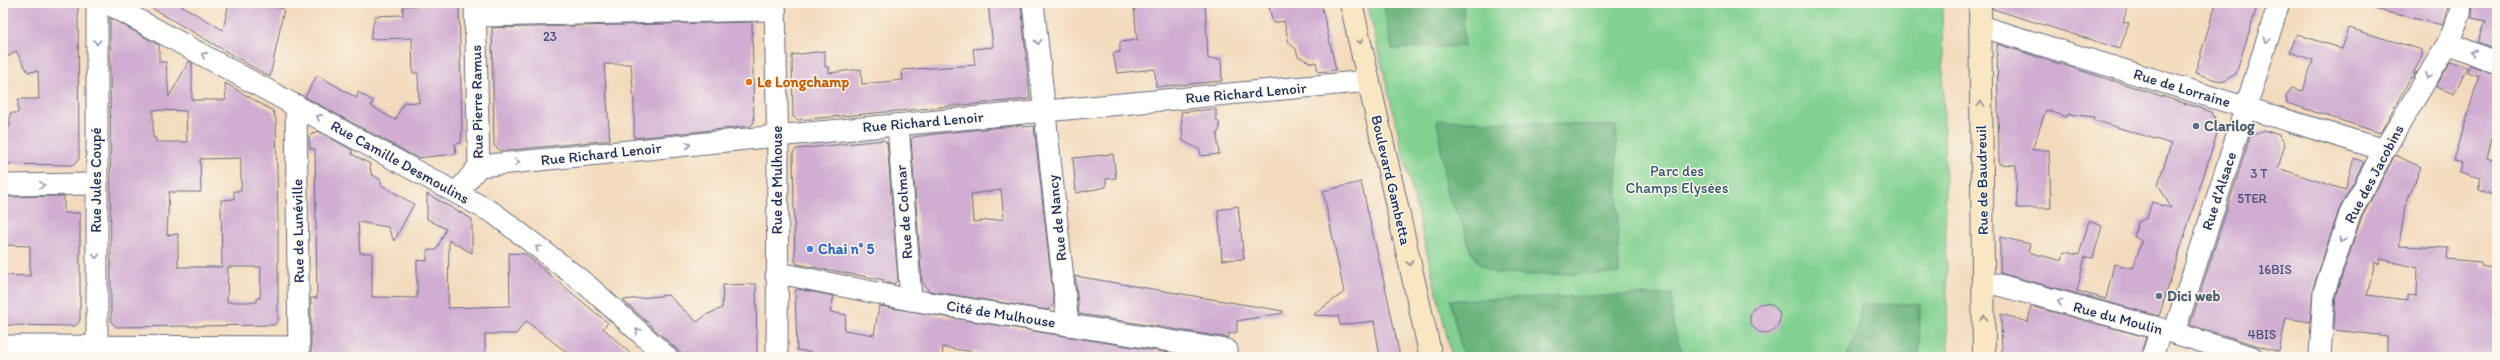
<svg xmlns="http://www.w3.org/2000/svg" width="2500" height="360" font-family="Itim,sans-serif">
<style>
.green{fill:#82d191;stroke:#4e8078}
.forest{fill:#69b37b;stroke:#42716c}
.building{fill:#d0add1;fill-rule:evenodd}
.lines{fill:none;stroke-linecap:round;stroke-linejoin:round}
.minor-casing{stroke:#676b7f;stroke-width:23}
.secondary-casing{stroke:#676b7f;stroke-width:24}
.minor{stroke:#fff;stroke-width:21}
.secondary{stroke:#f9e7c3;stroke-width:22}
.oneway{stroke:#8d97ae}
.oneway2{stroke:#8a8b90}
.food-dot{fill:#e8710a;stroke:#fbf7ec;stroke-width:1.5}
.service-dot{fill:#5c6f8a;stroke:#fbf7ec;stroke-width:1.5}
.shop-dot{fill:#3f7fe0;stroke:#fbf7ec;stroke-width:1.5}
.labels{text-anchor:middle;stroke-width:3;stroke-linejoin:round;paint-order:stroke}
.number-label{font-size:13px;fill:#484e7b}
.food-label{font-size:15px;font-weight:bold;fill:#c56008;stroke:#fbf7ec;text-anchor:start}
.street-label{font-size:15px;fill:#1b2f5e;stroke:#fbf7ec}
.service-label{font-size:15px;font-weight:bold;fill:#4e5e75;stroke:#fbf7ec;text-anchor:start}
.park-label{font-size:15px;fill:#35586b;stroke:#fbf7ec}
.shop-label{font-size:15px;font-weight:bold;fill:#366cbe;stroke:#fbf7ec;text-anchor:start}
</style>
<rect width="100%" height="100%" fill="#fbf7ec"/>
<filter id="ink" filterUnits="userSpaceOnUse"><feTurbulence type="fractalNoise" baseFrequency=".025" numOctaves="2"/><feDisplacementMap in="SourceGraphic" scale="8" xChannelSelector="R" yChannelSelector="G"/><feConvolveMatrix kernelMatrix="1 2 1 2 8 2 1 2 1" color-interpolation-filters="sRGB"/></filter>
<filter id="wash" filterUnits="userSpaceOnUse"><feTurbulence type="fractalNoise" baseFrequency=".012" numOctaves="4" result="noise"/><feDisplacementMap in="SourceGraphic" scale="16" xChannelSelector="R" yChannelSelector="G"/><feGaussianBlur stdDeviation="0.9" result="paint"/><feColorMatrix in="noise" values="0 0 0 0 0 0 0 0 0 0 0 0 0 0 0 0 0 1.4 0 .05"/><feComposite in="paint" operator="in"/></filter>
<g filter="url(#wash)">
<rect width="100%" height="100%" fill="#f3dabc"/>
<polygon class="green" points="1367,3 1942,3 1948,357 1452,357"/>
<g class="forest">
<polygon points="1383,3 1463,3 1464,46 1392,49"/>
<polygon points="1437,120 1616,126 1619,273 1523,275 1495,273 1479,264 1470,249 1464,227 1447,194"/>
<path d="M 1672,294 C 1671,318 1674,336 1685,357 L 1463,357 L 1450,300 Z"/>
<polygon points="1861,304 1920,304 1919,357 1847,357 1858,331"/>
</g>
<g id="blocks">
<g class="building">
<polygon points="3,3 78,3 79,159 74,165 3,164 3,127 10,127 10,113 18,113 18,99 39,99 38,71 28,72 16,51 3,60"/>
<polygon points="143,3 177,3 223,30 229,3 259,3 284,9 270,77"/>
<polygon points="435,3 459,3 462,130 461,143 455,144 456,154 417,158 305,97 317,75 357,98 358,92 373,101 371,106 395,120 404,102 419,103 418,73 413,73 412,38 370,39 375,16 403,15 403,6 435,5"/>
<polygon points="988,3 1021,3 1030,99 798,120 793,117 792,55 825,51 825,67 829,67 829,73 861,69 862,84 903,80 902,70 975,65 973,49 993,47"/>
<polygon points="1143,3 1205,3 1208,59 1221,59 1222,81 1156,87 1155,69 1117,73 1113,53 1120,52 1120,42 1137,40 1134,6"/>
<polygon points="1268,3 1321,3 1336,70 1318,72 1316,62 1311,63 1298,56 1296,49 1289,43 1284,21 1273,23"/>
<polygon points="1992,3 2129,3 2123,22 2129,23 2120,49 1993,9"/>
<polygon points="2216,3 2258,3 2236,74 2222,82 2195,73"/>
<polygon points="2374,3 2449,3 2443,25 2373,9"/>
<polygon points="2473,3 2497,3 2497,50 2478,42 2486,21 2472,18"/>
<path d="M 110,18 L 159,45 L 159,62 L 166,62 L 169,97 L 189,61 L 192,63 L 192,100 L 226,100 L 225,83 L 273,111 L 276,119 L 278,222 L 278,320 L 274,325 L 116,327 L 111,322 ZM 153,110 L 186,111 L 187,142 L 156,142 L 156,138 L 153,138 ZM 241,158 L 241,191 L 234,191 L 234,199 L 221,200 L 222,267 L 178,267 L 178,234 L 167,235 L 169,192 L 201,192 L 200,159 ZM 228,267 L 261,267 L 260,298 L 257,298 L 257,302 L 227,302 Z"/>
<polygon points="752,22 754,122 751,126 634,138 634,103 631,64 604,64 610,140 501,151 494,146 492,28"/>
<polygon points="2349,28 2422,50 2422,56 2413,74 2417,72 2413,78 2411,77 2380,133 2287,103 2286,96 2292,88 2303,91 2313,60 2290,52 2297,34 2342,49"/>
<polygon points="1997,44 2212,112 2219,127 2159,316 2000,273 2000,237 2030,244 2028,252 2062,261 2064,252 2079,255 2089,221 2102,226 2093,258 2085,257 2077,291 2106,299 2114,264 2133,268 2142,240 2134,237 2138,222 2147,218 2152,202 2171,208 2158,184 2171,144 2094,120 2095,117 2068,114 2067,117 2046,110 2032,150 2049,150 2051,208 2017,208 2016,165 1999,164"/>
<polygon points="2451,61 2467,67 2454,94 2436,87"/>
<polygon points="2470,65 2497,75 2497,117 2487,158 2497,161 2497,183 2494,195 2478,190 2481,178 2460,172 2462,163 2454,161 2479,76 2467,72"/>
<polygon points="1216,109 1216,120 1219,122 1220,128 1217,134 1219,154 1201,156 1200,150 1183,141 1181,112"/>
<path d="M 1022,125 L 1022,127 L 1034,126 L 1054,304 L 1048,310 L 929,291 L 922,281 L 911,140 L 913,137 L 935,134 ZM 1001,190 L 1004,219 L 973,222 L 971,194 Z"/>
<polygon points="2264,130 2279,135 2285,144 2278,168 2345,190 2354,158 2364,162 2339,210 2313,288 2310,322 2286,318 2279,352 2190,325 2250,137"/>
<polygon points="318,131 352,150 352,154 370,164 371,174 381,180 381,185 414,204 394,241 388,227 358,222 360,253 372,253 372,297 417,298 417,260 427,261 427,250 436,250 446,229 427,219 427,194 472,219 472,253 449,240 448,308 510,306 509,253 525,254 608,323 603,328 634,357 573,357 526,321 516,334 485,334 485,357 311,357 311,298 317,298 315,149 310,149 309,136"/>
<polygon points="884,140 887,143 898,280 894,284 883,282 884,280 797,264 795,261 793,153 796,149"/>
<polygon points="1113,154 1116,178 1106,179 1106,187 1076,193 1073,158"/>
<path d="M 2395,155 L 2421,167 L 2405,207 L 2399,246 L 2448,248 L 2447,259 L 2481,262 L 2481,266 L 2497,269 L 2497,357 L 2387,357 L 2387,336 L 2334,330 L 2336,294 L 2361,219 ZM 2380,259 L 2418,268 L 2417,296 L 2407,295 L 2407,300 L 2367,295 L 2375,262 L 2379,264 Z"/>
<polygon points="1361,182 1389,304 1400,357 1380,357 1374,321 1340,325 1338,316 1313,315 1344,292 1323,191"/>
<polygon points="64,196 64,213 80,213 80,321 75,326 3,325 3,275 30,276 30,246 3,245 3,197"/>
<polygon points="1238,206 1244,259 1222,260 1218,210"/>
<polygon points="1075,276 1283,311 1283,313 1237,321 1237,332 1228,334 1229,338 1079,314"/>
<polygon points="756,284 757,357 685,357 623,300 668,295 697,322 706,315 722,308 723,285"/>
<polygon points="798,289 834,296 830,312 846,315 844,330 874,335 879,306 1194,357 1004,357 943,347 942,357 818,357 819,354 797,350 795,291"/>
<circle cx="1765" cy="318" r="15"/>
<polygon points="2031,306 2146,337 2140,357 2002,357 2001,314 2028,322"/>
</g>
</g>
</g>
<g filter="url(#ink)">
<use href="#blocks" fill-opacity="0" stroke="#676b7f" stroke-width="1"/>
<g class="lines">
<defs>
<g id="minor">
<polyline points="97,3 97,357"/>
<polyline points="107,3 495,214 587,285 667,357"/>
<polyline points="775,3 778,157 777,357"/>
<polyline points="1033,3 1068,325"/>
<polyline points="476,16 775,10"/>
<polyline points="1980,26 2384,150"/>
<polyline points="2448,43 2497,63"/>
<polyline points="296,105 299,357"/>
<polyline points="898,125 911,300"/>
<polyline points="479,166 787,135 1369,81"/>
<polyline points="3,185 96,184"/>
<polyline points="457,193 479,166 475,3"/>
<polyline points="776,276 789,275 911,300 1227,350"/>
<polyline points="1984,287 1995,284 2161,329 2252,357"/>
<polyline points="2174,333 2279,3"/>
<polyline points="3,346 299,347"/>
<polyline points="2152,357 2161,329"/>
<polyline points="2320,357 2324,292 2350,214 2384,150 2448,43 2460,14 2461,3"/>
</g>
<g id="secondary">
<polyline points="1351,3 1431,357"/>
<polyline points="1980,3 1984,357"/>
</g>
</defs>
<use href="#minor" class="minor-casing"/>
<use href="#secondary" class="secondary-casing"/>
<use href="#minor" class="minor"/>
<use href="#secondary" class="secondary"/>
</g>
<defs><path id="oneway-chevron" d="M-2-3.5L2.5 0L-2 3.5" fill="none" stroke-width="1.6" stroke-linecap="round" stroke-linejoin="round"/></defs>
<g class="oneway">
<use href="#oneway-chevron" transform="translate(2267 40) rotate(108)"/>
<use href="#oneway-chevron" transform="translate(97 42) rotate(90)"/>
<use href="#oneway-chevron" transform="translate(1038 42) rotate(84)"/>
<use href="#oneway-chevron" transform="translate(2473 53) rotate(-157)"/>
<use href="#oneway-chevron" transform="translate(204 55) rotate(-151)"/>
<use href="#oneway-chevron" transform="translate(2428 76) rotate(121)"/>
<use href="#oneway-chevron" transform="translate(319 117) rotate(-152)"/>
<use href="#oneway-chevron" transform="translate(688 145) rotate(-6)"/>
<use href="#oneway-chevron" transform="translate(517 162) rotate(-6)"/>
<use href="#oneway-chevron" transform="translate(42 185) rotate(-1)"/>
<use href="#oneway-chevron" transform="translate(2342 240) rotate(109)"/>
<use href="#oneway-chevron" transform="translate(538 248) rotate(-143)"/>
<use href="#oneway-chevron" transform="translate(96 256) rotate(90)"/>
<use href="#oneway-chevron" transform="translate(2060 302) rotate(-165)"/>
<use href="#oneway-chevron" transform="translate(638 331) rotate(-138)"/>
</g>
<g class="oneway2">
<use href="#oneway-chevron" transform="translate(1360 41) rotate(77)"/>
<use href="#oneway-chevron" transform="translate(1981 104) rotate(-91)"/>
<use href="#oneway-chevron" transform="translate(1410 263) rotate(77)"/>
<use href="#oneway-chevron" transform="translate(1984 318) rotate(-91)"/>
</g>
</g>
<circle class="food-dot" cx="749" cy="82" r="4"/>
<g class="service-dot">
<circle cx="2196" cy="126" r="4"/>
<circle cx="2159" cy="296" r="4"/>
</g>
<circle class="shop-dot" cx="810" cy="249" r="4"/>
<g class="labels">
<g class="number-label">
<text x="550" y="41">23</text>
<text x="2259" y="178">3 T</text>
<text x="2252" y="203">5TER</text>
<text x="2275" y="274">16BIS</text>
<text x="2262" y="339">4BIS</text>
</g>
<g class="food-label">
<text x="757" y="87">Le Longchamp</text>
</g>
<g class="street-label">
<text transform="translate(2182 88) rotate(17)" y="5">Rue de Lorraine</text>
<text transform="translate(1246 93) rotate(-5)" y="5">Rue Richard Lenoir</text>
<text transform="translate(477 102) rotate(-91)" y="5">Rue Pierre Ramus</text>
<text transform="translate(923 122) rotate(-5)" y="5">Rue Richard Lenoir</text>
<text transform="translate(601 154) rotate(-6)" y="5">Rue Richard Lenoir</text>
<text transform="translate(400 162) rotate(29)" y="5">Rue Camille Desmoulins</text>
<text transform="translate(2374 174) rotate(-62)" y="5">Rue des Jacobins</text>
<text transform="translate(96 180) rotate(-90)" y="5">Rue Jules Coupé</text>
<text transform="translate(777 180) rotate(-90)" y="5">Rue de Mulhouse</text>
<text transform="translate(1391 180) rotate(77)" y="5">Boulevard Gambetta</text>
<text transform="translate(1982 180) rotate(-91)" y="5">Rue de Baudreuil</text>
<text transform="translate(2219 191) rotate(-72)" y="5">Rue d'Alsace</text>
<text transform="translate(904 212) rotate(-94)" y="5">Rue de Colmar</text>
<text transform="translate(1057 218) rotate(-96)" y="5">Rue de Nancy</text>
<text transform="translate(298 231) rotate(-91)" y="5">Rue de Lunéville</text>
<text transform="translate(1001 314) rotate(9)" y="5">Cité de Mulhouse</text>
<text transform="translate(2118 318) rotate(15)" y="5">Rue du Moulin</text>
</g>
<g class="service-label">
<text x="2204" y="131">Clarilog</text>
<text x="2167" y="301">Dici web</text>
</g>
<g class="park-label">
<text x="1677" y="176">Parc des<tspan x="1677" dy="17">Champs Elysées</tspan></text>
</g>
<g class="shop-label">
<text x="818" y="254">Chai n° 5</text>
</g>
</g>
<rect width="2500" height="360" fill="none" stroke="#fbf7ec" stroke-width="16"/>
</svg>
